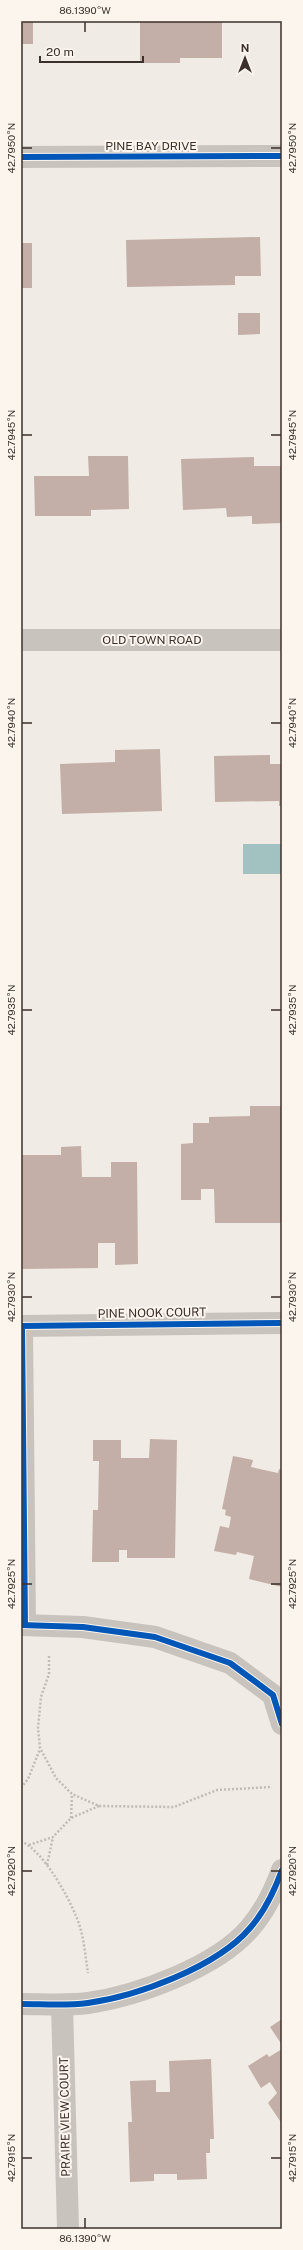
<svg xmlns="http://www.w3.org/2000/svg" width="303" height="2250" font-family="'Public Sans',sans-serif">
<style>
.water{fill:#a1c2c1}
.building{fill:#c3afa7}
.lines{fill:none;stroke-linecap:round;stroke-linejoin:round}
.path{stroke:#c2bbb6;stroke-width:2.5;stroke-dasharray:2 2;stroke-linecap:butt}
.street{stroke:#c9c3be;stroke-width:22}
.cycleway-casing{stroke:#fbf5ee;stroke-width:8}
.cycleway{stroke:#0057b8;stroke-width:6}
.ticks{fill:none;stroke:#3b302b;stroke-width:1.5}
.labels{text-anchor:middle;stroke-width:4;stroke-linejoin:round;paint-order:stroke}
.street-label{font-size:12px;fill:#3b302b;stroke:#fbf5ee}
.neatline{fill:none;stroke:#3b302b;stroke-width:1.5}
.ticks-label{font-size:10px;text-anchor:middle;fill:#3b302b}
</style>
<rect width="100%" height="100%" fill="#f0ebe5"/>
<rect class="water" x="243" y="844" width="39" height="30"/>
<g class="building">
<rect x="21" y="21" width="12" height="23"/>
<polygon points="140,21 222,21 222,58 180,58 180,63 140,63"/>
<polygon points="260,237 261,276 235,276 235,285 127,287 126,240"/>
<rect x="21" y="243" width="11" height="45"/>
<polygon points="238,313 260,313 260,334 238,335"/>
<polygon points="88,456 128,456 129,509 91,510 91,516 35,516 34,476 89,476"/>
<polygon points="254,457 254,466 282,466 282,523 252,524 252,516 227,517 226,508 183,510 181,459"/>
<polygon points="160,749 162,811 62,814 60,764 115,762 115,750"/>
<polygon points="270,755 270,764 282,764 282,806 279,806 279,801 215,802 214,756"/>
<polygon points="250,1106 282,1106 282,1223 215,1223 214,1189 201,1189 201,1200 181,1200 181,1144 193,1143 193,1123 209,1123 209,1117 250,1116"/>
<polygon points="81,1146 82,1177 111,1177 111,1162 137,1162 138,1264 115,1265 115,1243 98,1243 98,1268 21,1269 21,1155 61,1155 61,1147"/>
<polygon points="150,1439 177,1440 175,1558 127,1558 127,1550 119,1550 119,1562 92,1562 93,1510 98,1510 99,1461 93,1461 93,1440 121,1440 121,1458 149,1458"/>
<polygon points="233,1456 253,1460 251,1467 278,1473 279,1469 282,1470 282,1587 249,1579 254,1556 237,1552 236,1555 214,1551 220,1526 229,1528 231,1517 225,1515 226,1510 222,1509"/>
<polygon points="282,2019 282,2045 270,2027"/>
<polygon points="282,2049 282,2124 268,2103 277,2093 270,2082 261,2088 248,2066 267,2054 269,2057"/>
<polygon points="211,2059 214,2139 210,2139 210,2153 206,2153 207,2179 177,2180 177,2174 154,2174 154,2181 130,2182 128,2122 132,2122 130,2081 156,2080 156,2092 170,2092 169,2061"/>
</g>
<g class="lines">
<g class="path">
<polyline points="49,1656 49,1674 41,1697 38,1728 40,1748 56,1778 72,1794 99,1806 174,1807 217,1790 272,1787"/>
<polyline points="21,1788 28,1779 40,1749"/>
<polyline points="71,1818 72,1794"/>
<path d="M 21,1841 C 43,1851 67,1894 76,1916 C 84,1934 85,1955 88,1973"/>
<polyline points="29,1845 53,1837 71,1818 99,1806"/>
<polyline points="47,1865 53,1837"/>
</g>
<g class="street">
<polyline points="21,157 282,156"/>
<polyline points="21,640 282,640"/>
<polyline points="21,1326 282,1323"/>
<polyline points="22,1326 25,1625"/>
<polyline points="21,1625 83,1627 155,1637 230,1663 273,1695 282,1724"/>
<path d="M 21,2004 C 43,2004 65,2006 88,2003 C 137,1996 217,1967 250,1928 C 265,1911 274,1892 282,1870"/>
<polyline points="62,2005 68,2229"/>
</g>
<defs>
<g id="cycleway">
<polyline points="21,157 282,156"/>
<polyline points="21,1326 282,1323"/>
<polyline points="22,1326 25,1625"/>
<polyline points="21,1625 83,1627 155,1637 230,1663 273,1695 282,1724"/>
<path d="M 21,2004 C 43,2004 65,2006 88,2003 C 137,1996 217,1967 250,1928 C 265,1911 274,1892 282,1870"/>
</g>
</defs>
<use href="#cycleway" class="cycleway-casing"/>
<use href="#cycleway" class="cycleway"/>
</g>
<path class="ticks" d="M 85,22 L 85,32M 22,148 L 32,148M 271,148 L 281,148M 22,435 L 32,435M 271,435 L 281,435M 22,723 L 32,723M 271,723 L 281,723M 22,1010 L 32,1010M 271,1010 L 281,1010M 22,1297 L 32,1297M 271,1297 L 281,1297M 22,1584 L 32,1584M 271,1584 L 281,1584M 22,1871 L 32,1871M 271,1871 L 281,1871M 22,2158 L 32,2158M 271,2158 L 281,2158M 85,2218 L 85,2228"/>
<g class="labels">
<g class="street-label">
<text x="151" y="150">PINE BAY DRIVE</text>
<text x="152" y="644">OLD TOWN ROAD</text>
<text transform="translate(152 1313) rotate(-1)" y="4">PINE NOOK COURT</text>
<text transform="translate(65 2117) rotate(-91)" y="4">PRAIRE VIEW COURT</text>
</g>
</g>
<rect width="303" height="2250" fill="none" stroke="#fbf5ee" stroke-width="44"/>
<g transform="translate(245 58)" stroke="#fbf5ee" stroke-width="3" paint-order="stroke">
<path d="M0-3L7 15L0 10L-7 15Z" fill="#3b302b"/>
<text y="-6" font-size="11" font-weight="bold" text-anchor="middle" fill="#3b302b">N</text>
</g>
<path d="M40 56v6h103v-6" fill="none" stroke="#3b302b" stroke-width="2"/>
<text x="46" y="56" font-size="12" fill="#3b302b" stroke="#fbf5ee" stroke-width="3" paint-order="stroke">20 m</text>
<rect x="22" y="22" width="259" height="2206" class="neatline"/>
<g class="ticks-label">
<text x="85" y="14">86.1390°W</text>
<text transform="translate(11 148) rotate(-90)" y="4">42.7950°N</text>
<text transform="translate(292 148) rotate(-90)" y="4">42.7950°N</text>
<text transform="translate(11 435) rotate(-90)" y="4">42.7945°N</text>
<text transform="translate(292 435) rotate(-90)" y="4">42.7945°N</text>
<text transform="translate(11 723) rotate(-90)" y="4">42.7940°N</text>
<text transform="translate(292 723) rotate(-90)" y="4">42.7940°N</text>
<text transform="translate(11 1010) rotate(-90)" y="4">42.7935°N</text>
<text transform="translate(292 1010) rotate(-90)" y="4">42.7935°N</text>
<text transform="translate(11 1297) rotate(-90)" y="4">42.7930°N</text>
<text transform="translate(292 1297) rotate(-90)" y="4">42.7930°N</text>
<text transform="translate(11 1584) rotate(-90)" y="4">42.7925°N</text>
<text transform="translate(292 1584) rotate(-90)" y="4">42.7925°N</text>
<text transform="translate(11 1871) rotate(-90)" y="4">42.7920°N</text>
<text transform="translate(292 1871) rotate(-90)" y="4">42.7920°N</text>
<text transform="translate(11 2158) rotate(-90)" y="4">42.7915°N</text>
<text transform="translate(292 2158) rotate(-90)" y="4">42.7915°N</text>
<text x="85" y="2242">86.1390°W</text>
</g>
</svg>
